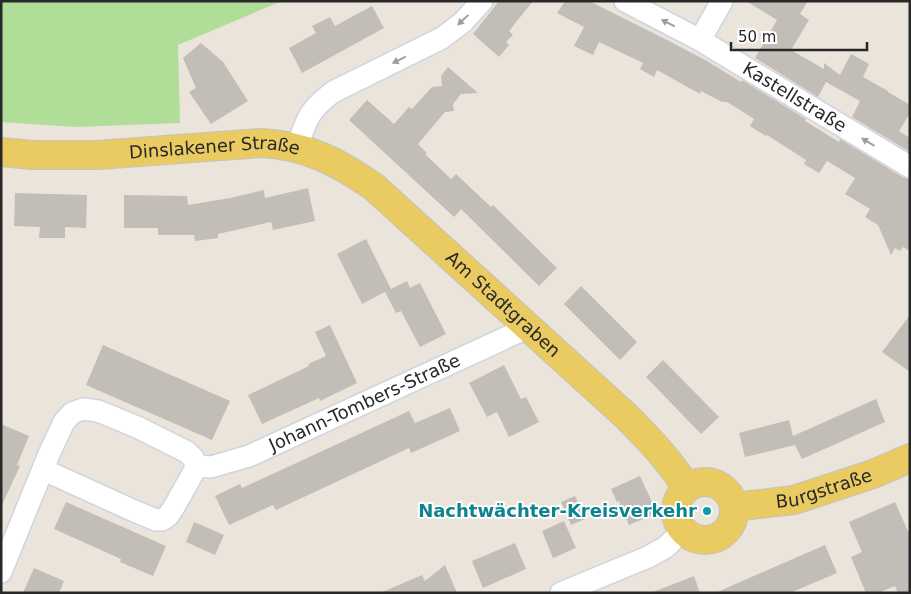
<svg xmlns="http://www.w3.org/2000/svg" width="911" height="594" font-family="'DejaVu Sans',sans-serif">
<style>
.green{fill:#b0de99}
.building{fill:#c2beb7}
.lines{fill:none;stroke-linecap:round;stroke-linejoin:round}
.minor-casing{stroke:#d0d3e1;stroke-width:24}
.major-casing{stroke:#c3c3c3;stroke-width:30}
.minor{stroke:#fff;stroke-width:21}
.major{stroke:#e9cb61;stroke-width:28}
.oneway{fill:#9e9e9e}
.culture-dot{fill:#0f9aa8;stroke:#fff;stroke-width:2}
.labels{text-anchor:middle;stroke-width:4;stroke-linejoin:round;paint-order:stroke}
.street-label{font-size:18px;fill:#282828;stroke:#fff}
.culture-label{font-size:18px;font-weight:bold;fill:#0d838f;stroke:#fff;text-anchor:end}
</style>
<rect width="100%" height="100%" fill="#eae4db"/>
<polygon class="green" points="1,1 282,1 178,45 180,123 74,127 1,122"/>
<g class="building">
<polygon points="499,1 533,1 509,31 513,35 506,42 509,45 499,57 473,34"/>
<polygon points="565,1 589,1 669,41 707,61 741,82 742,80 806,119 805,121 839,142 840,139 904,178 910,179 910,251 903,247 900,251 895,248 891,255 878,225 865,217 870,209 845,194 855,178 827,161 819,173 804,164 806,160 767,135 766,136 750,126 754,119 727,102 722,102 701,91 700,94 657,70 654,77 640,69 643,63 599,42 593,55 574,46 584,27 557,13"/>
<polygon points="746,1 808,1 800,14 809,20 791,50 824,69 824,63 840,75 851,54 869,64 863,77 888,91 888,92 910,105 910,113 899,131 910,138 910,152 852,117 860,101 826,82 818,97 755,58 777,20"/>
<polygon points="372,6 384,28 302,73 289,48 316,33 312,26 330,17 335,26"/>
<polygon points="201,43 223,62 248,101 211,124 189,92 196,88 183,58"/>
<polygon points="448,67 478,93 461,94 453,104 454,111 445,112 418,144 427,153 425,154 451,179 456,174 491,207 493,205 557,268 539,286 461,209 454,217 349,120 367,100 394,124 409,107 412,109 432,87 442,86 441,76"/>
<polygon points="308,188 315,221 273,230 271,222 218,234 218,238 195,241 194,235 158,235 158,228 124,228 124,195 187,196 188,205 230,198 264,190 265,198"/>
<polygon points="15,193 87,195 86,228 65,227 65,238 39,238 40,227 14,226"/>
<polygon points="366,239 391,289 407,281 410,288 420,283 446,334 420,347 401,311 396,313 385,292 362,304 337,254"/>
<polygon points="581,286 637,342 620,360 564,304"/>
<polygon points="910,315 910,372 882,352"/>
<polygon points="330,325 357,383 320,401 319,398 262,424 248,395 309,366 308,364 326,356 315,332"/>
<polygon points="103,345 230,401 212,440 86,385"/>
<polygon points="663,360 719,417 701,434 646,377"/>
<polygon points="504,365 521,399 526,397 539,422 509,437 497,412 487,417 469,383"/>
<polygon points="876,399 885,422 802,459 795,445 745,457 739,433 789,420 793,436"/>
<polygon points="450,408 460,431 411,453 409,448 276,510 273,505 229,525 215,496 240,484 242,488 409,411 415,423"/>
<polygon points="1,424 29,436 17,465 20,466 1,507"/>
<polygon points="640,476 657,513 629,525 619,501 617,502 611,489"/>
<polygon points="575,496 585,519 571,525 561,502"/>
<polygon points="66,502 166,546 153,576 120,562 121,559 54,529"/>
<polygon points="895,502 910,536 910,593 898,593 895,586 878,593 866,593 851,557 862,552 849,522"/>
<polygon points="564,521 576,548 553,558 542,531"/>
<polygon points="194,522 224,535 215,555 186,542"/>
<polygon points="515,543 526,569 483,588 472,561"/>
<polygon points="825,545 837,573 790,593 715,593"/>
<polygon points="445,565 457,593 380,593 422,575 425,581"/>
<polygon points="34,568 64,581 59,593 23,593"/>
<polygon points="694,576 700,593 653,593 653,592"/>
</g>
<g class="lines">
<defs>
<g id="minor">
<path id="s1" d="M 625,1 L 700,40 L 910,167"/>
<polyline points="700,40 722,1"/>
<path d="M 297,147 C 307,119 308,111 333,92 L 442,38 L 463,22 L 482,1"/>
<polyline points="44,470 132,510 156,520 162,520 168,516 174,507 197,466"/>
<path id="s2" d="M 1,572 L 49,454 L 64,422 L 72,413 L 83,409 L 98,411 L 137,427 L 187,452 L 193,458 L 197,466 L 211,467 L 249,456 L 527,328"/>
<polyline points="561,593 648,557 666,547 682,531"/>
</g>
<g id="major">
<path id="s3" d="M 1,152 L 33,155 L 98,155 L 261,143 C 306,145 338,162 374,187 L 626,416 C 649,439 670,461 687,488"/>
<circle cx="705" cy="511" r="29"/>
<path id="s4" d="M 734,507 L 794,500 L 873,474 L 910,458"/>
</g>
</defs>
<use href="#minor" class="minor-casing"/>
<use href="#major" class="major-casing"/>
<use href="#minor" class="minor"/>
<use href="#major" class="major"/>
</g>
<defs><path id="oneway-solid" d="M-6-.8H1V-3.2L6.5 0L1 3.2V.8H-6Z" transform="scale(1.25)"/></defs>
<g class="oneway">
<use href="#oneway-solid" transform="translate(463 20) rotate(137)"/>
<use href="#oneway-solid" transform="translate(668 23) rotate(-153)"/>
<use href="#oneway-solid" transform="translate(399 60) rotate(154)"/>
<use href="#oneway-solid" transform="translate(868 142) rotate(-149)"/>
</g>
<circle class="culture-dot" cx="707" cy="511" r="5"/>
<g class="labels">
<g class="street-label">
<text dy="6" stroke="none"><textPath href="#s1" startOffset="195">Kastellstraße</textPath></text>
<text dy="6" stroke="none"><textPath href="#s3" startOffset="214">Dinslakener Straße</textPath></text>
<text dy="6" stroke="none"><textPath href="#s3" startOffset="558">Am Stadtgraben</textPath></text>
<text dy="6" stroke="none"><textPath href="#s2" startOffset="498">Johann-Tombers-Straße</textPath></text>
<text dy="6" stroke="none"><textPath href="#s4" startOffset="92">Burgstraße</textPath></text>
</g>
<g class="culture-label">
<text x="697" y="517">Nachtwächter-Kreisverkehr</text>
</g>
</g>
<rect width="911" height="594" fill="none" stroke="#282828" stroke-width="5"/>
<path d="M731 42v8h136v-8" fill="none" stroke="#282828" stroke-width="2.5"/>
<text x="738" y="42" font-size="15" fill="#282828" stroke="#ffffff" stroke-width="4" paint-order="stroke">50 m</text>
</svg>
